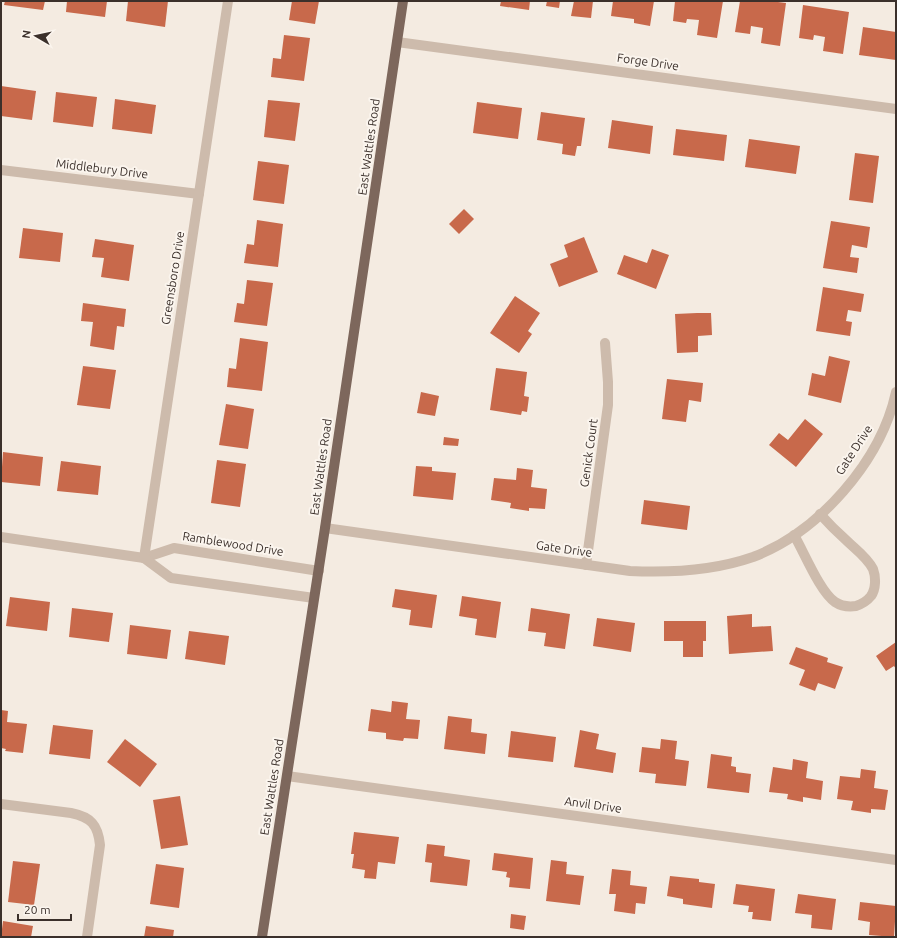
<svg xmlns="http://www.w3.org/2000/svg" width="897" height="938" font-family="Ubuntu,sans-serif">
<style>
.building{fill:#c8694b}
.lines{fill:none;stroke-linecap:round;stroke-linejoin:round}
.minor{stroke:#cdbbac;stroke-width:10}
.major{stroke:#7d675c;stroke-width:10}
.labels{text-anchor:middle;stroke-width:4;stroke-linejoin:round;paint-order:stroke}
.street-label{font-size:12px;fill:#3b302b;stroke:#fbf5ee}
</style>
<rect width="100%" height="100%" fill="#f4ebe1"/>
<g class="building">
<polygon points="5,1 45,1 43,10 4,5"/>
<polygon points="67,1 107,1 105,17 66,12"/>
<polygon points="128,1 168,1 165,27 126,21"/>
<polygon points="292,1 319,1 315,24 289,20"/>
<polygon points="501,1 530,1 529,10 500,6"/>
<polygon points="547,1 560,1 559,8 546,6"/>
<polygon points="574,1 593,1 591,18 571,16"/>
<polygon points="613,1 654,1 650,26 634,23 634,19 611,16"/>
<polygon points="675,1 723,1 717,38 697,35 699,20 687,19 686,23 673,21"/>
<polygon points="740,1 770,1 786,3 780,46 761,43 763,28 751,26 750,34 735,32"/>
<polygon points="803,5 849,12 843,54 823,51 825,37 814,35 813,40 799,38"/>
<polygon points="863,27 896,32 896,60 859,55"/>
<polygon points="284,35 310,38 304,81 271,77 273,58 281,59"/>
<polygon points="1,86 36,91 32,120 1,116"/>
<polygon points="56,92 97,97 93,127 53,122"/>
<polygon points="115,99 156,105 152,134 112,129"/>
<polygon points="268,100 300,103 295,141 264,137"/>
<polygon points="477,102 522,108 518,139 473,133"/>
<polygon points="541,112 585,118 581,146 577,146 575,156 562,154 563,144 537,140"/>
<polygon points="612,120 653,126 650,154 608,148"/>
<polygon points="676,129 727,135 724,161 673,155"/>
<polygon points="749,139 800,146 796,174 745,167"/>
<polygon points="855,153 879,156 873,203 849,200"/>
<polygon points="258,161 289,165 284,204 253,200"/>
<polygon points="464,209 474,219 459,234 449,224"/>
<polygon points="257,220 283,224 278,267 244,263 247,244 254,245"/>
<polygon points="831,221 870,227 867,248 852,245 850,257 859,258 857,273 823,268"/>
<polygon points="23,228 63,233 60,262 19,258"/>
<polygon points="584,237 598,272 559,287 550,264 568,257 564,245"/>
<polygon points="95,239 134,245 129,281 101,277 104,258 92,257"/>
<polygon points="652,249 669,255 656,289 617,274 624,255 647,263"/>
<polygon points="247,280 273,283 267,326 234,322 237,303 244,304"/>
<polygon points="823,287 864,294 861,312 848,310 846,321 852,322 850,336 816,331"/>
<polygon points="515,296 540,313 528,331 532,334 519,353 490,333"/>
<polygon points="83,303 126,309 124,327 117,326 114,350 90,346 93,322 81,321"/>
<polygon points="697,313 711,313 712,335 698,336 698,352 677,353 675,314"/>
<polygon points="240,338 268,342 262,391 227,387 229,368 236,369"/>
<polygon points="829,356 850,361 841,403 808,395 812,373 825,376"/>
<polygon points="83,366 116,370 110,409 77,405"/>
<polygon points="496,368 527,372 524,396 529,397 527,412 522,411 521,415 490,410"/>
<polygon points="667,379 703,383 701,402 689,400 686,422 662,419"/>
<polygon points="421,392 439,396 435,416 417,413"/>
<polygon points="226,404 254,409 248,449 219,445"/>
<polygon points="805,419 823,434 796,467 769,445 779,433 788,440"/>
<polygon points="444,437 459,439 458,446 443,445"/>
<polygon points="3,452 43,457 40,486 1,482"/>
<polygon points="217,460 246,464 240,507 211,503"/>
<polygon points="61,461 101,466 98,495 57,491"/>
<polygon points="416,466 432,467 432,471 456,473 453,500 413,496"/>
<polygon points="517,468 533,470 531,487 547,489 545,509 529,508 529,511 510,508 511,503 491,500 494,478 516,480"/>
<polygon points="644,500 690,506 687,530 641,524"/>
<polygon points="395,589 437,595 432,628 409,625 411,610 392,607"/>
<polygon points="462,596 501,602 496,638 475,635 477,619 459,616"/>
<polygon points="10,597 50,602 47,631 6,626"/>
<polygon points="72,608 113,613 109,642 69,637"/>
<polygon points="531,608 570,614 565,649 544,646 546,633 528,631"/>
<polygon points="752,614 752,627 771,626 773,651 729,654 727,616"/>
<polygon points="597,618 635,623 631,652 593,646"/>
<polygon points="664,621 706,621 706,641 703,641 703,657 683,657 683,641 664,641"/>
<polygon points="130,625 171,630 167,659 127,654"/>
<polygon points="189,631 229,636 225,665 185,659"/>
<polygon points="896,642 896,669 894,666 886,671 876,656"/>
<polygon points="796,647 828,658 827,662 843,667 835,689 818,683 815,691 799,685 805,670 789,664"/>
<polygon points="392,701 408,703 406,719 420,720 418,739 404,738 403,741 386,739 386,733 368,731 371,709 391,712"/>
<polygon points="1,710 8,711 7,722 27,724 23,753 5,751 6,749 1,748"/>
<polygon points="448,716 472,719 471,732 487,734 485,754 444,749"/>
<polygon points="53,725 93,730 90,759 49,754"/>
<polygon points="580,730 599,734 596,749 616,753 613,773 574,767"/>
<polygon points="511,731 556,737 553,762 508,757"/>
<polygon points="125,739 157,764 140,787 107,762"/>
<polygon points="661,739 677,741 675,759 689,761 686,786 655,783 656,774 639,772 642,747 660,749"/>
<polygon points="711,754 732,757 731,766 736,767 736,772 751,774 749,793 707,788"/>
<polygon points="793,759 808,762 806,778 823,781 821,800 803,797 803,802 787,799 788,794 769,792 773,767 792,770"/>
<polygon points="861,769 876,771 874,788 888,790 885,810 871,809 871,813 851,810 853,801 837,799 840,776 860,778"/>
<polygon points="180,796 188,845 161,849 153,800"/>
<polygon points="354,832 399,837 395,864 378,862 376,879 364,878 365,870 352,868 354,854 351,854"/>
<polygon points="427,844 445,846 444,856 470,860 467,886 430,882 432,863 425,862"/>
<polygon points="494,853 533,858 530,889 509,887 510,878 506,877 507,872 492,870"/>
<polygon points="551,860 567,862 566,874 584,876 580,905 546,901"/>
<polygon points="13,861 40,864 34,905 8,902"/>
<polygon points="156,864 184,868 179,908 150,904"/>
<polygon points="612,869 631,871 630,885 647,887 645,904 636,903 635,914 614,911 616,894 609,894"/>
<polygon points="670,876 699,879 699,882 715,884 712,908 683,904 683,899 667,896"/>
<polygon points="736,884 775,889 771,921 752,919 753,912 748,912 749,906 733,904"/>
<polygon points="798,894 836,899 832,930 811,928 812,915 795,913"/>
<polygon points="860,902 896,906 894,937 869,935 870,922 858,920"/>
<polygon points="511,914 526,916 524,930 510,928"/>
<polygon points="3,921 33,926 31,937 1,937"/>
<polygon points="146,926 174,930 173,937 144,937"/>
</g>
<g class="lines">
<g class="minor">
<polyline points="397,42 896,109"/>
<polyline points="1,170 199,194"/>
<path d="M 325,528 L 630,571 C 672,573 713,571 753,557 C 819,532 881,461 896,392"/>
<path d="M 794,535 C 804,552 820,592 835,602 C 841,606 849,607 856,606 C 862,604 867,601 871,596 C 876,589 876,577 873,569 C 867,557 855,549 846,540 C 837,532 828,523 820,514"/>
<polyline points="1,537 144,558 174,548 319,571"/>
<polyline points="144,558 228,1"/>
<polyline points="144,558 171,578 314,598"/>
<polyline points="586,565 608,405 608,382 605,343"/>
<polyline points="287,776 896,860"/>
<path d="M 1,804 L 71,813 C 91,817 98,825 100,845 L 87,937"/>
</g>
<polyline class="major" points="262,937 325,528 403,1"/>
</g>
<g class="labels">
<g class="street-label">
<text transform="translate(648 62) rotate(8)" y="4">Forge Drive</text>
<text transform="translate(369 147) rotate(-82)" y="4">East Wattles Road</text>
<text transform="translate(102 169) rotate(7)" y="4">Middlebury Drive</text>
<text transform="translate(173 278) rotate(-81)" y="4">Greensboro Drive</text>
<text transform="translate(854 450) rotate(-57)" y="4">Gate Drive</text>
<text transform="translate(589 453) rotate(-82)" y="4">Genick Court</text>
<text transform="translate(321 467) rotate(-82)" y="4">East Wattles Road</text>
<text transform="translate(233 544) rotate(9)" y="4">Ramblewood Drive</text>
<text transform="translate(564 549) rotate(8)" y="4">Gate Drive</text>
<text transform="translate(272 787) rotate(-81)" y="4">East Wattles Road</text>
<text transform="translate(593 805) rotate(8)" y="4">Anvil Drive</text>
</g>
</g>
<rect width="897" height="938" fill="none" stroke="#3b302b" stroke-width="4"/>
<g transform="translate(36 36) rotate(279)" stroke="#fbf5ee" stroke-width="3" paint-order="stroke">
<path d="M0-3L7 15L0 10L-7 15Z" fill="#3b302b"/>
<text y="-6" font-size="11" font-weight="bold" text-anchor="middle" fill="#3b302b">N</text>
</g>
<path d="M18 914v6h53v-6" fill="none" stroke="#3b302b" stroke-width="2"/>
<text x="24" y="914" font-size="12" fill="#3b302b" stroke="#fbf5ee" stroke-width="3" paint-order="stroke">20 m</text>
</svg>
